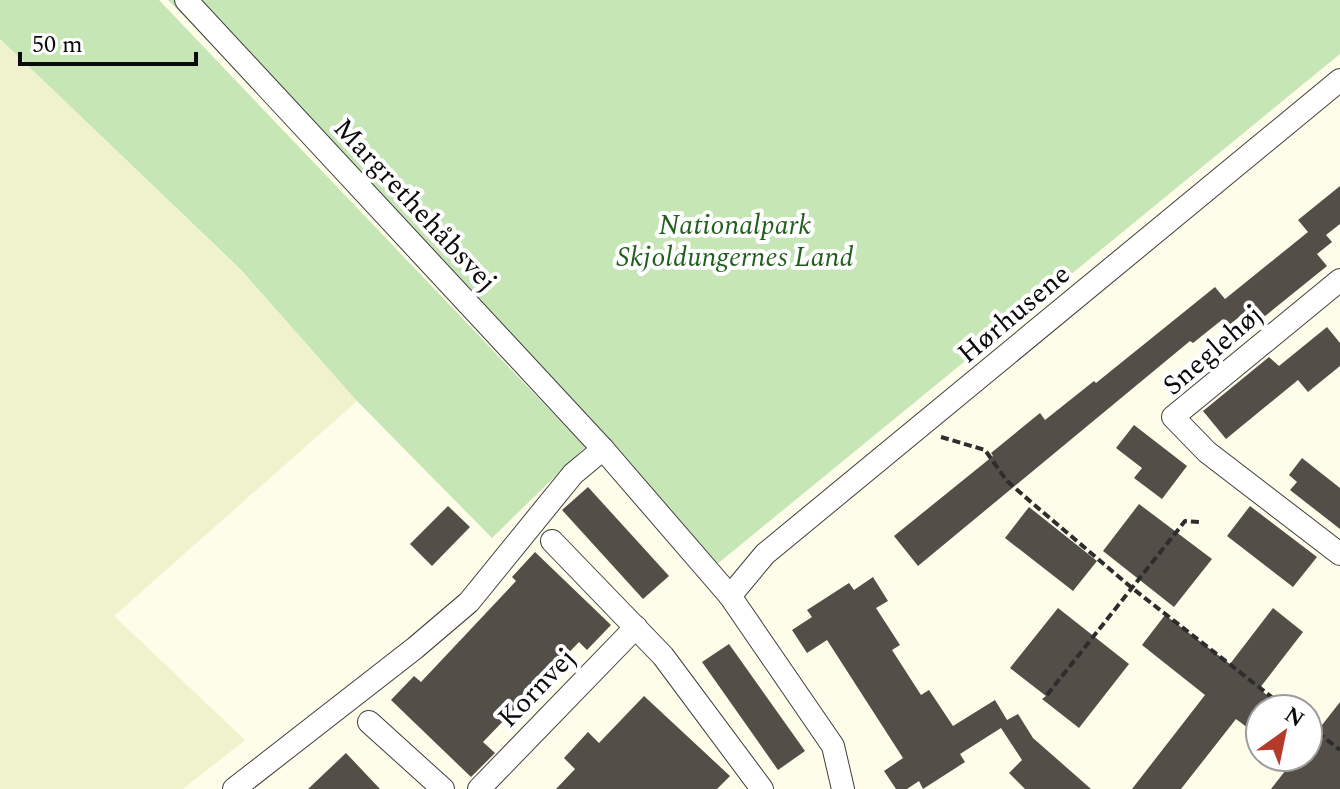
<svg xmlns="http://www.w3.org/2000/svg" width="1340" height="789" font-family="Spectral,serif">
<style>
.farmland{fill:#eff2cc}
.green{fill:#c7e6b6}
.building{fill:#534e48}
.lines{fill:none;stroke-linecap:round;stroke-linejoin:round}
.minor-casing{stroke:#3e3e3e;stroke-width:24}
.path{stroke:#2d2d2d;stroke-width:4;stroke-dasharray:8 4;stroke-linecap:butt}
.minor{stroke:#fff;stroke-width:22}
.labels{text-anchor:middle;stroke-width:8;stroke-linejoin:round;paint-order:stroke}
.street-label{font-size:28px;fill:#0b0b0b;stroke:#fff}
.park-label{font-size:28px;font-style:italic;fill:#225f1f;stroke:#fff}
</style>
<rect width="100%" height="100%" fill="#fefdea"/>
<polygon class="farmland" points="0,39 241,271 357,401 114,616 245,740 183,789 0,789"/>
<g class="green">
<polygon points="0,0 159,0 585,447 492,538 357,401 241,270 0,39"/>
<polygon points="168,0 1340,0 1340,54 716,565"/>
</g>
<g class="building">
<polygon points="1340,186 1340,224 1326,235 1332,242 1317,254 1327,266 1254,325 1244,313 1228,326 1223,319 1193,343 1190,341 918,566 894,536 993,456 991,453 1040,413 1045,420 1094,381 1096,383 1215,287 1225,299 1308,232 1298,220"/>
<polygon points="1327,327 1340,343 1340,366 1308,392 1298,380 1226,439 1203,411 1269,357 1279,366"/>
<polygon points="1134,425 1187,466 1162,499 1134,478 1142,468 1116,448"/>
<polygon points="1302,458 1340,488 1340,529 1290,490 1297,482 1289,475"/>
<polygon points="588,487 669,576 643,599 562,510"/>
<polygon points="1139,504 1212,559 1174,607 1103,551"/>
<polygon points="448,506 470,527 432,566 410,544"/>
<polygon points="1250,506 1317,557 1293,587 1227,536"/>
<polygon points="1029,507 1097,561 1073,591 1005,538"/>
<polygon points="535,552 611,625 587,650 579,642 483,742 495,753 471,777 391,700 414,676 421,682 516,581 512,577"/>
<polygon points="873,577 888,601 876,608 900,645 892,650 921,695 929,690 953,726 995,700 1007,720 1018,714 1033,738 1091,789 1025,789 1009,773 1022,760 1001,728 960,754 965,762 923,789 919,781 907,789 896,789 884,771 903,758 827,640 807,653 792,630 812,617 807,610 849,583 854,590"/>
<polygon points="1058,608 1129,664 1079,728 1042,699 1046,696 1010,668"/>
<polygon points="1273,608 1303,632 1259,689 1286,709 1260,709 1260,737 1236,719 1181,789 1132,789 1205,695 1142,645 1165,615 1230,664"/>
<polygon points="729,644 805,751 778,770 702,662"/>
<polygon points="644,696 730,776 717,789 556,789 575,769 564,758 588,732 599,743"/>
<polygon points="1340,702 1340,789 1271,789 1296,757 1308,757 1308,743"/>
<polygon points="346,753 380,789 308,789"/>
</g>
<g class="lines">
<defs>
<g id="minor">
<polyline points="186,0 603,449 730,596 833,746 843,789"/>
<polyline points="1340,280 1173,417 1207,452 1340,554"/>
<polyline points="552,541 663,656 762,789"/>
<polyline points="730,596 765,554 1340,80"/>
<polyline points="369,722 443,789"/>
<polyline points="234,789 415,648 469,602 573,474 603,449"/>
<polyline points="479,789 636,627"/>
</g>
</defs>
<use href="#minor" class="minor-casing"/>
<g class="path">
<polyline points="941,437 985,450 1007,481 1031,502 1132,588 1287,709"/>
<polyline points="1047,695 1185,521 1199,522"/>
<polyline points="1308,725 1340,750"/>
</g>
<use href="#minor" class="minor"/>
</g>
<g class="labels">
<g class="street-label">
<text transform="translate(416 204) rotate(47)" y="10">Margrethehåbsvej</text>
<text transform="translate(1013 313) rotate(-40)" y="10">Hørhusene</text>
<text transform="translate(1212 349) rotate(-41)" y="10">Sneglehøj</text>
<text transform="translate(536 687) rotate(-46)" y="10">Kornvej</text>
</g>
<g class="park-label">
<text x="735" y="234">Nationalpark<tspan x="735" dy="32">Skjoldungernes Land</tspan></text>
</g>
</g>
<g transform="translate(1284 733) rotate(33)"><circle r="38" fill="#ffffff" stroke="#9d9d9d" stroke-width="2"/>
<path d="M0-6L14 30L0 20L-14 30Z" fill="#b43a2a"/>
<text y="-12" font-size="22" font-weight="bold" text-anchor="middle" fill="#0b0b0b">N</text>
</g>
<path d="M20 52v12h176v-12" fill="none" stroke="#0b0b0b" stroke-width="4"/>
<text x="32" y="52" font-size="24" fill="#0b0b0b" stroke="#ffffff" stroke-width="6" paint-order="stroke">50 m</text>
</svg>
